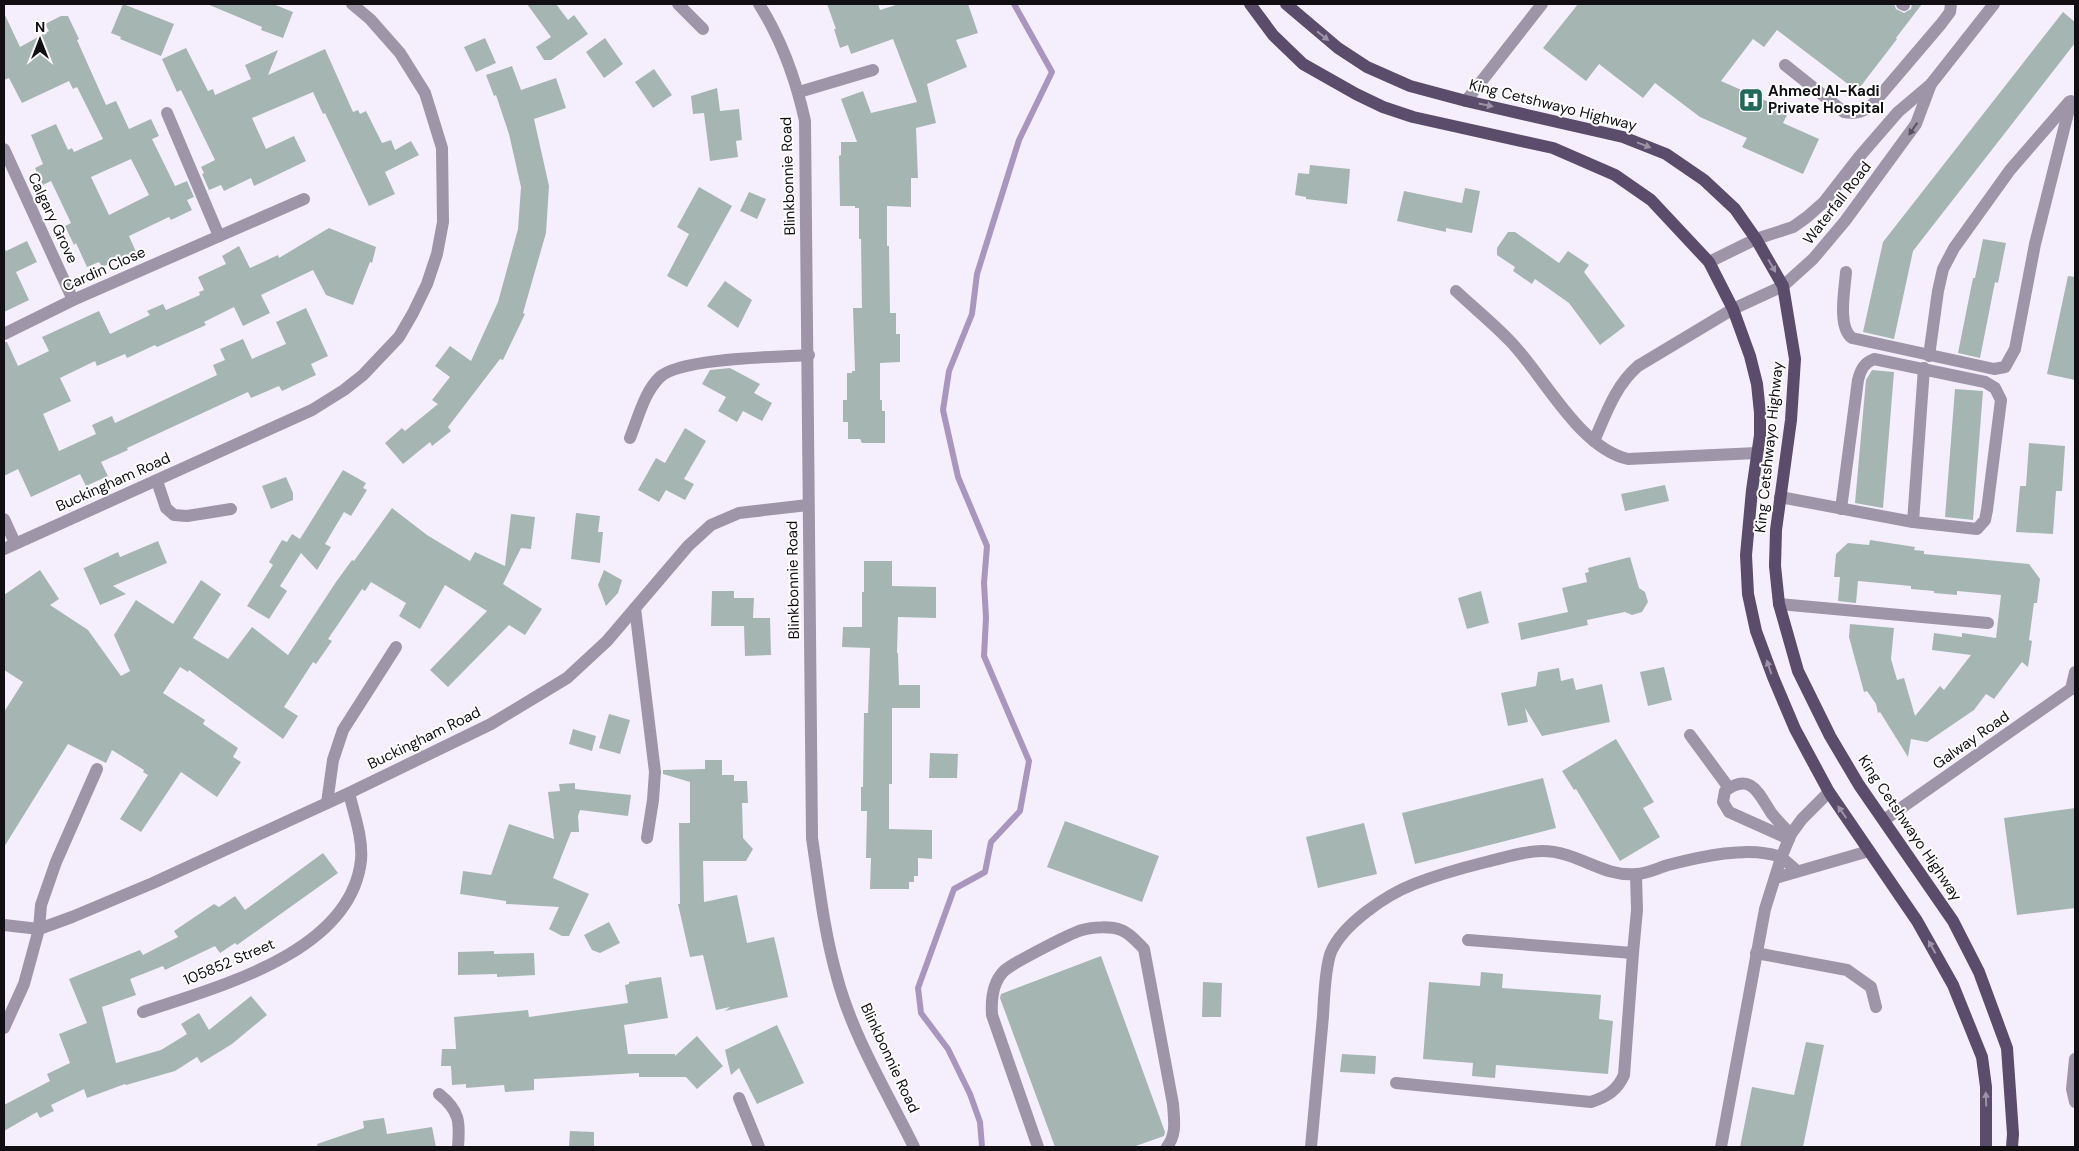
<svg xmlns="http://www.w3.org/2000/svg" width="2079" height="1151" font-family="'DM Sans',sans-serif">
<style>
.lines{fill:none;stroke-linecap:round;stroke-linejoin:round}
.stream{stroke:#a896bf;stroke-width:6}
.building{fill:#a5b6b2;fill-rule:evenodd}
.minor{stroke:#9e96a8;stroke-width:12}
.major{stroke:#5a4c6a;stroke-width:12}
.oneway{fill:#9c94a6}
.oneway2{fill:#58525e}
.labels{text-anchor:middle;stroke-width:4;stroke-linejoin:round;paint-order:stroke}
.poi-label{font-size:15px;font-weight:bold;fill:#110f14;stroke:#fff;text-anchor:start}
.street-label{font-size:15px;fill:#110f14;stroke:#fff}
</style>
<rect width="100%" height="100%" fill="#f5effd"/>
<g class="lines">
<polyline class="stream" points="982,1147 980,1122 970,1094 948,1049 921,1013 918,988 954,889 985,872 991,842 1020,811 1029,761 984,656 986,618 984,583 987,546 958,477 943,410 949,371 972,314 977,274 1019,140 1052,72 1014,4"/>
</g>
<g class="building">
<polygon points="123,4 174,24 161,56 120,39 121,37 111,33"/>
<polygon points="207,4 273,4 293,12 283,38 261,30 262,27"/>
<polygon points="527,4 556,4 568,20 574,15 588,34 551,60 544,60 536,47 551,37"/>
<polygon points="827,4 878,4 880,10 899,4 968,4 978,33 956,40 967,67 927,84 936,123 916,128 918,178 911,178 911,207 887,206 887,246 889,246 890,313 896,313 896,334 900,334 900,362 880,363 880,400 882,400 882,411 885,411 885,443 862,443 860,439 848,439 848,422 843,422 843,400 847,400 847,373 852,373 852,371 855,371 853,308 862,308 861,239 859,239 859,208 855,208 855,206 840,206 839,156 841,155 841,142 857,142 841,99 863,91 871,113 917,102 893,39 851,54 848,45 840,48 834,29 836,29"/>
<polygon points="1578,4 1894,4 1896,9 1904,13 1911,9 1912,4 1922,4 1896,38 1897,39 1857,91 1777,30 1764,47 1753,39 1721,81 1789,111 1783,123 1819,139 1803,174 1742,147 1747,138 1700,117 1655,83 1643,98 1599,64 1586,81 1543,48"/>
<polygon points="2063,12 2075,22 2075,43 1913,251 1894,339 1863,332 1883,242"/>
<path d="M 4,13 L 20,47 L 49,31 L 45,24 L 61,16 L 68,16 L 79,39 L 77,40 L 106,105 L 116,101 L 129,129 L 151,119 L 159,136 L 152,139 L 175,186 L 187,181 L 194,197 L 187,200 L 192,210 L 171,220 L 169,217 L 129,236 L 136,252 L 102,267 L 99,262 L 87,267 L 76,243 L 74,245 L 65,226 L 71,223 L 51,181 L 43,185 L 35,168 L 43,164 L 31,135 L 56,124 L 68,150 L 72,148 L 74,152 L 103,139 L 77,87 L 73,89 L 69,81 L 22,103 L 9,78 L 4,80 ZM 131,159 L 149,195 L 109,215 L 91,177 Z"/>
<polygon points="485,38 496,63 476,72 464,47"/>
<polygon points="605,38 623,64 604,78 586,52"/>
<polygon points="186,48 208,91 213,89 215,95 251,79 245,65 278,50 268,75 325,49 353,112 358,110 360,114 366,111 382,143 391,140 395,150 411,141 419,155 385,172 395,194 369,206 325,113 323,114 313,92 252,118 266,149 294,136 306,161 254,186 251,178 224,191 221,185 209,190 202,174 204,173 201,167 215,160 181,90 177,92 162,59"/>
<polygon points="512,66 521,90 556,78 566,108 534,119 549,186 546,233 523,313 525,314 503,360 500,359 448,427 451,431 432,446 430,442 403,464 385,443 402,428 405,431 438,404 432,400 450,377 435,366 450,346 471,361 498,302 518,229 521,187 509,134 496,95 494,96 486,75"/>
<polygon points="654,69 672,95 653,108 635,82"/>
<polygon points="717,88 720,111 739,109 742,140 736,141 738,157 710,161 704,113 693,114 691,96"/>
<polygon points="1310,165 1350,169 1347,204 1306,199 1306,197 1295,195 1298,173 1309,174"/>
<polygon points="699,187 732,206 687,287 667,276 689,234 677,227"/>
<polygon points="1465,188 1480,191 1472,233 1446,228 1446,232 1397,221 1404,191 1462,203"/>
<polygon points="749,192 766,199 757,219 740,211"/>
<polygon points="329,228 376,247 372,263 370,262 353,305 326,295 313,270 261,295 270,313 243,326 234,307 204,322 206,325 157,347 155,345 127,358 125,354 97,366 95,361 60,378 71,401 43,414 59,451 96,434 92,425 112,416 115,423 217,375 213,365 225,360 220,349 243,339 252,359 286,344 276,322 306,308 328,356 311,364 316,375 282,391 279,386 251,398 248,392 127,448 128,450 101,462 108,476 86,486 80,474 31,497 18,469 4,476 4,342 7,342 18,366 49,351 42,337 99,311 110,334 150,315 147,311 163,304 166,310 200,295 199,292 204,290 198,277 226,264 222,256 239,246 250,268 278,255 279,258"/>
<polygon points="1508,232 1515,232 1559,263 1568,251 1589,265 1584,272 1625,326 1600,345 1569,303 1535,279 1532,284 1513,271 1515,267 1497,255 1497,248"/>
<polygon points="1983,239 2006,243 1998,283 1995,282 1980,358 1958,353 1973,278 1975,278"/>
<polygon points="27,241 37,262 16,272 29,300 4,312 4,247 6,251"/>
<polygon points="2068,276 2075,277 2075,380 2047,374"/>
<polygon points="725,281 752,300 738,328 707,306"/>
<polygon points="730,368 760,384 754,393 772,403 762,421 743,411 737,422 718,411 726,397 702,384 710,370"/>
<polygon points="1872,370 1894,372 1883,508 1855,503 1866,380"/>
<polygon points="1955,389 1983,391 1973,520 1945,517"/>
<polygon points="685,428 706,441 684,479 694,484 685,500 666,490 659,502 638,490 656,458 665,463"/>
<polygon points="2029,443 2065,446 2062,491 2056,491 2053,534 2016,532 2020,486 2026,486"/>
<polygon points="343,470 366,483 363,488 367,490 351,516 344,512 325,544 331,547 317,570 301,553 280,586 287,591 269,619 247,606 273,565 269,562 282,540 287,542 292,534 300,539"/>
<polygon points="286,477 293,493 293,500 271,509 262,486"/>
<polygon points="1665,485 1669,501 1625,511 1621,494"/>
<polygon points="392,508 427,535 470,561 475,552 505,566 511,514 535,517 531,549 521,548 503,584 542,609 525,635 509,625 448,687 430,670 487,611 445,585 420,629 399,616 406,603 371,582 365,591 362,589 328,639 332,641 316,664 313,662 284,707 298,716 283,739 189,670 188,672 180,667 163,693 205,720 203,724 238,748 233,757 241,762 217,797 181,772 141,832 120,819 148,775 143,772 144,770 112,750 106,763 68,744 4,847 4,712 23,682 4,670 4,595 40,570 59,599 50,605 88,630 121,676 130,671 114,635 136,600 173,624 201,580 221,594 193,638 228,659 252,627 288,655 336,582 352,560 354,561"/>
<polygon points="576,513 600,516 598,532 603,532 600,563 571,559"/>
<polygon points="1870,540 1915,547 1914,550 1924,551 1924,554 2029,564 2040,579 2037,603 2034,603 2029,640 2032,641 2028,667 2022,662 1994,699 1986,694 1974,710 1927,742 1911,739 1908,757 1880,712 1878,713 1876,704 1867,691 1864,692 1849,637 1850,624 1894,628 1891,659 1897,680 1904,678 1915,716 1940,686 1944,690 1971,655 1932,650 1934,633 1962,637 1962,633 1996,638 2001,595 1957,591 1957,595 1934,593 1934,591 1911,589 1911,586 1858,581 1856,603 1838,601 1840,577 1834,577 1836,554 1848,543 1869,545"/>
<polygon points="158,541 167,563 113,586 126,594 100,605 83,567 84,568 118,552 120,557"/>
<polygon points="1630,557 1639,588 1645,592 1648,602 1642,612 1632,615 1625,612 1587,620 1588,625 1521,640 1518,623 1568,612 1562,588 1587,582 1585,573 1589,572 1588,568"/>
<polygon points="864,561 892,561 892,586 936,587 936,618 898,617 897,653 898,653 899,685 920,685 920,708 892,708 892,784 889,784 889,829 932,830 932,859 918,858 918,876 914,876 914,882 909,882 909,889 870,889 871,858 866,858 867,811 861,811 861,787 863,787 864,713 868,713 870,648 842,647 843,627 862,627 862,592 864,592"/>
<polygon points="604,570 622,580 618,593 606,606 598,585"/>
<polygon points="712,591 734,591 734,598 754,598 753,618 770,618 771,655 745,656 744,626 711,626"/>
<polygon points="1481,591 1489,623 1467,629 1458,598"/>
<polygon points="1664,667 1672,700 1648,706 1640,672"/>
<polygon points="1559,668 1561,681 1573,678 1576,690 1602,684 1610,722 1542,736 1525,708 1528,722 1508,726 1501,693 1536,686 1538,672"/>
<polygon points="609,714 630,720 620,754 599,748"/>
<polygon points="573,729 596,736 592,751 569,744"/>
<polygon points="1616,739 1654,802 1643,808 1660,837 1620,861 1576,789 1574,790 1562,771"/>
<polygon points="930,753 958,754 957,778 929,778"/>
<polygon points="705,760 722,760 722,775 734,775 734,781 747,781 748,803 742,803 743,838 753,849 746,861 703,861 704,902 737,895 747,943 774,937 788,997 725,1011 730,1007 716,1010 703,955 690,957 678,904 680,904 679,823 690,823 690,782 663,774 663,770 705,769"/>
<polygon points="1543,778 1556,828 1415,864 1402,813"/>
<polygon points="575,783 575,789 631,795 628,816 580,810 578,816 579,832 571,832 553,878 589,894 569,936 562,936 549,929 559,907 506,904 506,901 460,894 463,871 491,875 509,824 554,839 548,792 560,791 559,784"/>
<polygon points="2075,808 2075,908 2017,915 2004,818"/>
<polygon points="1065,821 1159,856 1142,902 1047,867"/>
<polygon points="1364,823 1377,874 1318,888 1306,837"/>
<polygon points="323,853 338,873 237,945 235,943 220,953 215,946 165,970 163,966 130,979 136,995 102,1007 116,1063 161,1050 187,1034 181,1024 199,1013 209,1030 251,996 267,1015 232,1044 201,1063 197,1057 175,1071 126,1085 125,1084 87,1098 84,1089 51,1105 54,1111 40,1118 37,1112 4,1131 4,1105 50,1081 47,1074 70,1063 59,1034 87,1023 69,979 140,950 143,955 178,937 174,931 214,904 219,907 235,896 245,910"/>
<polygon points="609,922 620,943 600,953 592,950 584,935"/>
<polygon points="494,951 494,954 534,953 535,975 497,977 497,974 458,975 458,952"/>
<polygon points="1101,956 1165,1132 1164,1136 1133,1147 1055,1147 1000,998 1001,994"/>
<polygon points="1481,972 1503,974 1502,988 1601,995 1599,1019 1613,1021 1608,1074 1496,1065 1495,1078 1472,1076 1473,1063 1423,1059 1429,982 1480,986"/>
<polygon points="661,977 668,1018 624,1025 628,1054 675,1054 675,1056 697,1036 723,1066 697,1089 686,1077 639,1077 639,1073 534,1079 534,1090 505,1092 504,1085 466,1088 466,1084 452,1085 451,1066 441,1066 442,1049 456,1049 454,1017 528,1010 529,1017 628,1003 625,985 629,984 629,982"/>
<polygon points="1203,982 1222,983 1221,1017 1202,1017"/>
<polygon points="777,1025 804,1083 757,1104 739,1068 731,1075 725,1050"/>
<polygon points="1806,1042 1824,1045 1803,1147 1740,1147 1752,1087 1794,1095"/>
<polygon points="1342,1054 1376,1056 1375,1074 1340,1072"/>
<polygon points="384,1118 387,1134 432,1127 436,1147 318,1147 317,1144 364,1128 363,1121"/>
<polygon points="570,1131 594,1132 594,1147 569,1147"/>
</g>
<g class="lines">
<g class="minor">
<polyline points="678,4 703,29"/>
<path d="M 759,4 C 781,39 796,80 805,121 L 812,838 C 819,885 824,932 837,977 C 853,1037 887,1092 914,1147"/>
<polyline points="1902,4 1904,5"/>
<path d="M 1785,65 L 1844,112 C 1856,114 1863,112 1872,105 L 1941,24 L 1950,12 L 1951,4"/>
<polyline points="799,92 873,70"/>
<polyline points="1466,101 1542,4"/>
<polyline points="167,113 219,236"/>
<polyline points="4,149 73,300"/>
<polyline points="1709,262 1756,239 1793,227 1807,217 1824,202 1859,157 1898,112 1931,84 1994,4"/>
<path d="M 1846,272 C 1845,288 1837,327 1852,338 L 1994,369 L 2005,367 L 2015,349 L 2035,244 L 2071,101"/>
<path d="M 1456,291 C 1474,308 1493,323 1510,341 C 1544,376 1579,448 1628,459 L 1757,453"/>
<polyline points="4,334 73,300 304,199"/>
<polyline points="1929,356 1938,291 1943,269 1954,248 2010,170 2069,102"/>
<path d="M 630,438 C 638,419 644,392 660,377 C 680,358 777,357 809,355"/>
<path d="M 1594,441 C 1606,414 1615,386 1638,366 L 1733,309 L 1783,286 L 1813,259 L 1845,221 L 1916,124 L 1931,84"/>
<polyline points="157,481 166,508 174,515 187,516 231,509"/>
<path d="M 1780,497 L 1913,522 L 1977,529 L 1985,520 L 1987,510 L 2001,400 L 1995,388 L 1985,382 L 1874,359 C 1864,363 1861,369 1858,380 L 1841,509"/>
<polyline points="4,519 15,543"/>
<polyline points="1913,522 1924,368"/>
<polyline points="4,549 312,410 344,390 363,375 399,337 413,313 427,284 437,254 443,222 442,148 425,93 400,53 370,19 352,4"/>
<polyline points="1779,604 1988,623"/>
<polyline points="635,608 655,772 653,800 647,838"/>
<polyline points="2071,689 2075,672"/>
<polyline points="1690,735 1729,788"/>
<polyline points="327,803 333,760 343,730 396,647"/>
<polyline points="1884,820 2071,689 2075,689"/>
<path d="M 1789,839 L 1729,812 L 1723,802 L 1725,791 C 1752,771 1759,795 1772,814 C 1778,821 1784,828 1791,834"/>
<polyline points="1775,878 1869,851"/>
<polyline points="4,925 39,929 72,917 153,883 349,793 491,724 567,678 607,641 688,546 711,525 739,513 808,505"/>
<polyline points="1468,940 1633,953 1637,910 1636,875"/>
<polyline points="1756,953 1847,970 1871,987 1876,1007"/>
<path d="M 143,1012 C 217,987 351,953 361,860 C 363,838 354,814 349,793"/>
<polyline points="4,1028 24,984 39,929 41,905 56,862 97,769"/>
<polyline points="2075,1059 2072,1089 2075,1102"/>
<path d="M 1396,1083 L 1591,1102 C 1606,1097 1617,1091 1624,1075 L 1633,953"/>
<path d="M 439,1094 C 460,1111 460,1122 458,1147"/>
<polyline points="739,1098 759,1147"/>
<path d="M 1038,1147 L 992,1015 C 991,1000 992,983 1004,971 C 1011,964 1071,933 1082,930 C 1092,927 1111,926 1121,930 C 1130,933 1137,942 1144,949 L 1173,1104 C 1174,1120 1177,1134 1167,1147"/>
<path d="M 1311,1147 C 1315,1103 1319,1060 1323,1016 C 1324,999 1325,967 1331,952 C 1343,924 1386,895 1414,884 C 1437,875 1462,868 1486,862 C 1504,858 1523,851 1542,851 C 1578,851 1601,877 1636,874 C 1646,874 1658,868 1668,865 C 1699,857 1750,845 1780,857 C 1786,860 1792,867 1797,871"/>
<polyline points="1721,1147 1765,909 1781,858 1791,834 1802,819 1829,792"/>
</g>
<g class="major">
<polyline points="1250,4 1273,35 1303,64 1356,94 1383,107 1413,117 1553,148 1615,175 1651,200 1709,262 1733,309 1750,356 1757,384 1760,413 1760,435 1752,490 1746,555 1748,594 1756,631 1773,677 1795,729 1829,792 1917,921 1953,985 1982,1057 1986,1087 1986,1147"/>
<polyline points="1286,4 1338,48 1367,67 1410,86 1466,101 1623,137 1666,154 1704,180 1735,209 1756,239 1783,286 1795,359 1791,420 1776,530 1775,566 1779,604 1798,671 1830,736 1859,785 1953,921 1979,972 2007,1048 2013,1134 2012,1147"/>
</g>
</g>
<defs><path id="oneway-solid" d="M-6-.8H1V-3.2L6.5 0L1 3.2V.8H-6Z" transform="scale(1.25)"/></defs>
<g class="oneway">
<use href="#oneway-solid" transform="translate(1323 36) rotate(38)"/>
<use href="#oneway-solid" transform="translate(1486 105) rotate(12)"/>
<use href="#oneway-solid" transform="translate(1644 145) rotate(21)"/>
<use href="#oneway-solid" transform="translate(1772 266) rotate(60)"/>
<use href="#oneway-solid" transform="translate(1769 667) rotate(-109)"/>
<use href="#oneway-solid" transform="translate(1842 812) rotate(-125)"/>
<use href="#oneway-solid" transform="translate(1932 947) rotate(-119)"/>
<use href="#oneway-solid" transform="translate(1986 1099) rotate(-92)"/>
</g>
<use class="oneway2" href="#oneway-solid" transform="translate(1913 129) rotate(124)"/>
<defs>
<symbol id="hospital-square" viewBox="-11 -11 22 22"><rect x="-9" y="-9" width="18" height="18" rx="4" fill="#21675a" stroke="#fff"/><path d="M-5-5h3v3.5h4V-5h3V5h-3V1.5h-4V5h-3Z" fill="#fff"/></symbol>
</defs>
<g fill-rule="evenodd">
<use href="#hospital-square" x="1737" y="86" width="28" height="28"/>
</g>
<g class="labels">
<g class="poi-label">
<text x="1768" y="96">Ahmed Al-Kadi<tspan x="1768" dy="17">Private Hospital</tspan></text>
</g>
<g class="street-label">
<text transform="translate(1553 105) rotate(14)" y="5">King Cetshwayo Highway</text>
<text transform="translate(788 176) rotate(-92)" y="5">Blinkbonnie Road</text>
<text transform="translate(1837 203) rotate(-52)" y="5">Waterfall Road</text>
<text transform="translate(53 218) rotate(65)" y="5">Calgary Grove</text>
<text transform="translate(104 269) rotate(-24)" y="5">Cardin Close</text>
<text transform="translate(1769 447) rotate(-84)" y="5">King Cetshwayo Highway</text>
<text transform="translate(113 482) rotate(-24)" y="5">Buckingham Road</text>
<text transform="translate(793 580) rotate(-91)" y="5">Blinkbonnie Road</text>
<text transform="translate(424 738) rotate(-26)" y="5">Buckingham Road</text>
<text transform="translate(1971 740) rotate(-35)" y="5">Galway Road</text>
<text transform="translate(1910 828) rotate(56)" y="5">King Cetshwayo Highway</text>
<text transform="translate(229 962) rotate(-23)" y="5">105852 Street</text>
<text transform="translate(890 1058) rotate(65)" y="5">Blinkbonnie Road</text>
</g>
</g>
<rect width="2079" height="1151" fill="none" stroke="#110f14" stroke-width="10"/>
<g transform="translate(40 40)" stroke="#ffffff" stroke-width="4" paint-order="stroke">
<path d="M0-4L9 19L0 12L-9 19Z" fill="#110f14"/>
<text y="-8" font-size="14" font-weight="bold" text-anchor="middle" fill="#110f14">N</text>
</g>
</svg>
